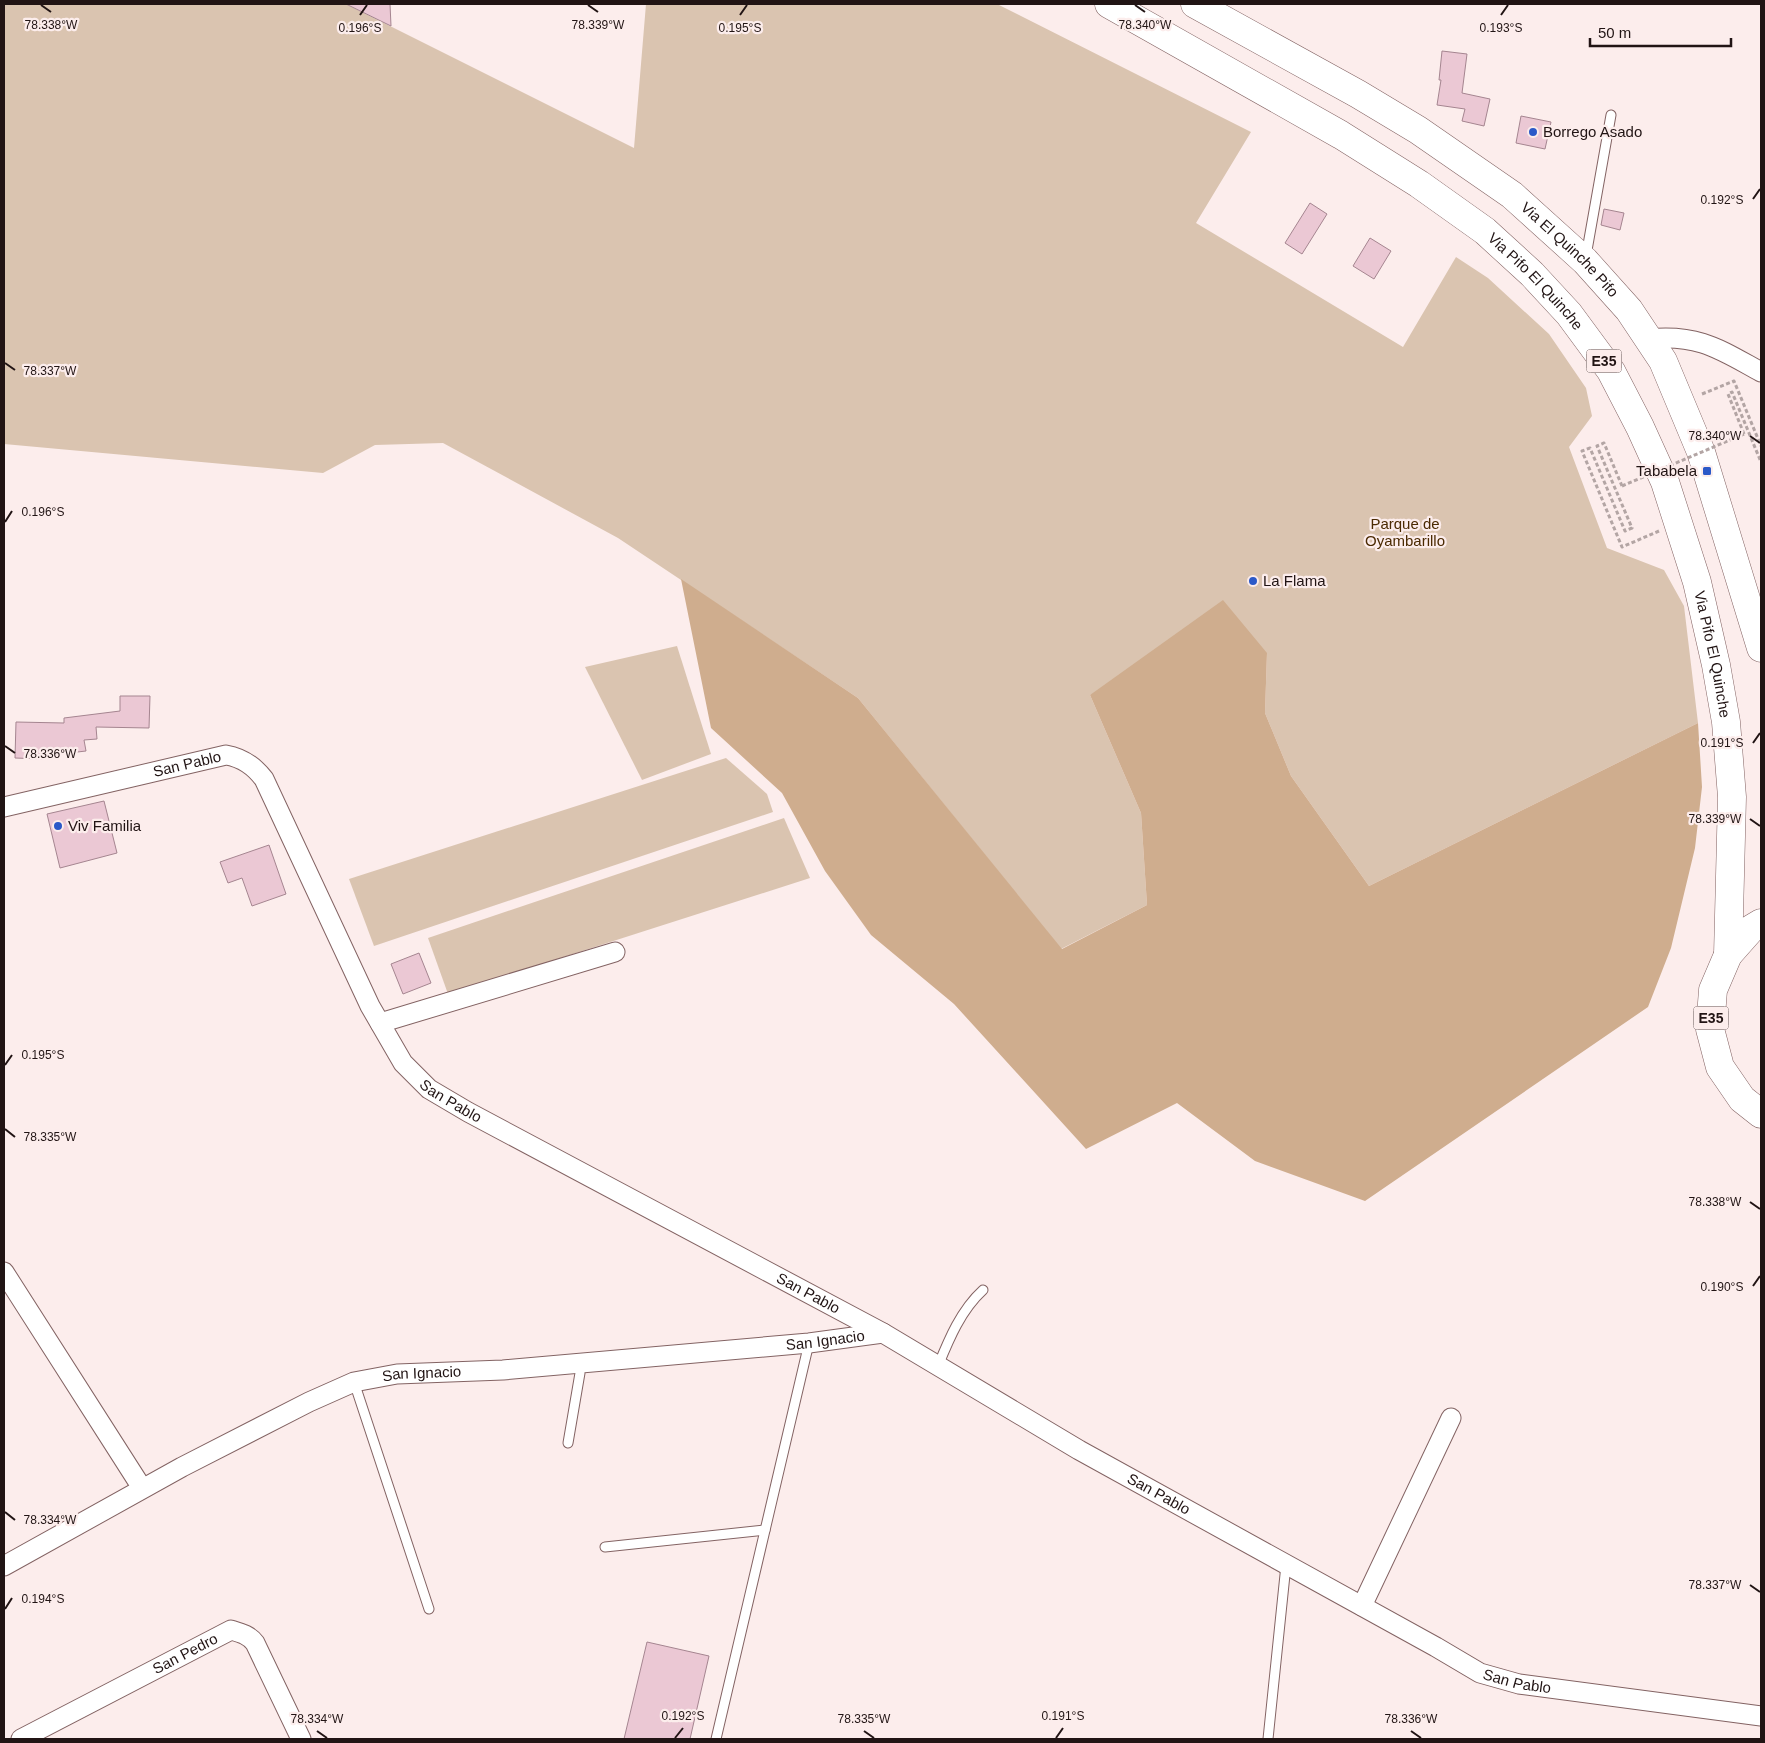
<svg xmlns="http://www.w3.org/2000/svg" width="1765" height="1743" font-family="Arial,sans-serif">
<style>
.green{fill:#dac4b0}
.forest{fill:#cfad8e}
.building{fill:#ebc8d4;stroke:#a58590}
.lines{fill:none;stroke-linecap:round;stroke-linejoin:round}
.service-casing{stroke:#836363;stroke-width:11}
.minor-casing{stroke:#836363;stroke-width:21}
.trunk-casing{stroke:#836363;stroke-width:29}
.path{stroke:#b3a5a4;stroke-width:3;stroke-dasharray:4 2.5;stroke-linecap:butt}
.service{stroke:#fff;stroke-width:9}
.minor{stroke:#fff;stroke-width:19}
.trunk{stroke:#fff;stroke-width:28}
.path-bridge{stroke:#b3a5a4;stroke-width:3;stroke-dasharray:4 2.5;stroke-linecap:butt}
.ticks{fill:none;stroke:#211414;stroke-width:2}
.poi-dot{fill:#2b59c8;stroke:#fcedec;stroke-width:2}
.labels{text-anchor:middle;stroke-width:4.5;stroke-linejoin:round;paint-order:stroke}
.shield{fill:#fcedec;stroke:#635555;stroke-width:1}
.shield-label{font-size:14px;font-weight:bold;fill:#211414}
.poi-label{font-size:15px;fill:#211414;stroke:#fcedec;text-anchor:start}
.street-label{font-size:15px;fill:#211414;stroke:#fcedec}
.park-label{font-size:15px;fill:#4b2a02;stroke:#fcedec}
.ticks-label{font-size:12px;text-anchor:middle;fill:#211414;stroke:#fcedec;stroke-width:4.5;stroke-linejoin:round;paint-order:stroke}
</style>
<rect width="100%" height="100%" fill="#fcedec"/>
<g class="green">
<polygon points="4,4 346,4 634,148 646,4 997,4 1251,132 1196,223 1403,347 1456,257 1488,278 1549,334 1586,388 1592,416 1569,447 1607,548 1664,570 1684,606 1698,723 1369,886 1291,776 1265,713 1267,653 1090,695 1141,813 1147,905 1061,949 858,698 618,538 443,443 375,445 323,473 4,444"/>
<polygon points="677,646 711,754 642,780 585,667"/>
<polygon points="726,758 767,794 773,812 374,946 349,879"/>
<polygon points="784,818 810,878 448,994 428,938"/>
</g>
<polygon class="forest" points="681,579 858,698 1062,949 1147,905 1141,813 1090,695 1223,600 1267,653 1265,713 1291,776 1369,886 1698,723 1702,787 1695,848 1671,948 1648,1007 1365,1201 1255,1161 1177,1103 1086,1149 954,1004 871,935 825,871 782,793 711,728"/>
<g class="building">
<polygon points="346,4 390,4 391,26"/>
<polygon points="1442,51 1467,54 1462,93 1490,99 1484,126 1462,121 1465,109 1437,105 1441,80 1439,80"/>
<polygon points="1521,116 1551,122 1545,149 1516,143"/>
<polygon points="1310,203 1327,214 1302,254 1285,243"/>
<polygon points="1604,209 1624,213 1620,230 1601,225"/>
<polygon points="1370,238 1391,251 1374,279 1353,266"/>
<polygon points="120,696 150,696 149,728 96,727 97,739 84,740 86,751 43,756 43,759 15,758 16,722 64,723 64,718 120,711"/>
<polygon points="104,801 117,853 60,868 47,814"/>
<polygon points="269,845 286,894 252,906 242,878 228,883 220,862"/>
<polygon points="419,953 431,983 403,994 391,964"/>
<polygon points="647,1642 709,1656 690,1739 624,1739"/>
</g>
<g class="lines">
<defs>
<g id="service">
<polyline points="1586,256 1611,115"/>
<path d="M 938,1366 C 949,1339 961,1310 983,1290"/>
<polyline points="354,1382 429,1609"/>
<polyline points="568,1443 580,1373 579,1363"/>
<polyline points="605,1547 765,1530"/>
<polyline points="716,1739 809,1343"/>
<polyline points="1268,1739 1286,1565"/>
</g>
<g id="minor">
<path d="M 1648,339 C 1699,334 1719,349 1761,372"/>
<path id="s1" d="M 4,807 L 226,755 C 243,758 254,766 264,779 L 370,1006 L 403,1063 L 429,1089 L 468,1112 L 883,1333 L 1079,1450 L 1436,1647 L 1480,1673 L 1519,1684 L 1761,1716"/>
<polyline points="380,1023 615,952"/>
<polyline points="4,1272 142,1488"/>
<path id="s2" d="M 4,1566 L 182,1467 L 309,1402 L 354,1382 L 397,1374 L 503,1370 L 809,1343 L 883,1333"/>
<polyline points="1362,1606 1451,1418"/>
<path id="s3" d="M 21,1739 L 231,1630 C 241,1633 249,1635 255,1643 L 301,1739"/>
</g>
<g id="trunk">
<path id="s4" d="M 1109,4 L 1341,135 L 1419,184 L 1485,231 L 1532,274 L 1569,314 L 1611,371 L 1640,427 L 1665,482 L 1697,582 L 1716,665 L 1726,722 L 1732,797 L 1728,955"/>
<path id="s5" d="M 1195,4 L 1358,94 L 1418,130 L 1512,195 L 1585,261 L 1629,310 L 1663,361 L 1701,452 L 1761,648"/>
<polyline points="1761,923 1751,929 1728,955 1713,990 1710,1029 1720,1067 1742,1099 1761,1114"/>
</g>
</defs>
<use href="#service" class="service-casing"/>
<use href="#minor" class="minor-casing"/>
<use href="#trunk" class="trunk-casing"/>
<g class="path">
<polyline points="1702,394 1734,381 1761,446"/>
<polyline points="1744,434 1728,394 1732,392 1761,462"/>
<polyline points="1622,486 1604,443 1597,446 1632,528 1625,531 1590,448 1582,451 1622,547 1659,531"/>
</g>
<use href="#service" class="service"/>
<use href="#minor" class="minor"/>
<use href="#trunk" class="trunk"/>
<polyline class="path-bridge" points="1622,486 1744,434"/>
</g>
<path class="ticks" d="M 41,5 L 51,12M 588,5 L 598,12M 1135,5 L 1145,12M 360,15 L 367,5M 740,15 L 747,5M 1501,15 L 1508,5M 1753,199 L 1760,189M 5,363 L 15,370M 1750,436 L 1760,443M 5,522 L 12,511M 1753,743 L 1760,733M 5,746 L 15,753M 1750,819 L 1760,826M 5,1065 L 12,1055M 5,1129 L 15,1137M 1750,1202 L 1760,1209M 1753,1286 L 1760,1276M 5,1512 L 15,1520M 1750,1585 L 1760,1592M 5,1609 L 12,1598M 317,1731 L 327,1738M 864,1731 L 874,1738M 1411,1731 L 1421,1738M 675,1738 L 683,1728M 1056,1738 L 1063,1728"/>
<g class="poi-dot">
<circle cx="1533" cy="132" r="5"/>
<rect x="1702" y="466" width="10" height="10" rx="2.5"/>
<circle cx="1253" cy="581" r="5"/>
<circle cx="58" cy="826" r="5"/>
</g>
<g class="labels">
<g class="shield">
<rect x="1586.5" y="349.5" width="35" height="23" rx="4"/>
<rect x="1693.5" y="1006.5" width="35" height="23" rx="4"/>
</g>
<g class="shield-label">
<text x="1604" y="366">E35</text>
<text x="1711" y="1023">E35</text>
</g>
<g class="poi-label">
<text x="1543" y="137">Borrego Asado</text>
<text x="1697" y="476" text-anchor="end">Tababela</text>
<text x="1263" y="586">La Flama</text>
<text x="68" y="831">Viv Familia</text>
</g>
<g class="street-label">
<text dy="5" stroke="none"><textPath href="#s5" startOffset="450">Via El Quinche Pifo</textPath></text>
<text dy="5" stroke="none"><textPath href="#s4" startOffset="511">Via Pifo El Quinche</textPath></text>
<text dy="5" stroke="none"><textPath href="#s4" startOffset="931">Via Pifo El Quinche</textPath></text>
<text dy="5" stroke="none"><textPath href="#s1" startOffset="188">San Pablo</textPath></text>
<text dy="5" stroke="none"><textPath href="#s1" startOffset="652">San Pablo</textPath></text>
<text dy="5" stroke="none"><textPath href="#s1" startOffset="1058">San Pablo</textPath></text>
<text dy="5" stroke="none"><textPath href="#s2" startOffset="869">San Ignacio</textPath></text>
<text dy="5" stroke="none"><textPath href="#s2" startOffset="464">San Ignacio</textPath></text>
<text dy="5" stroke="none"><textPath href="#s1" startOffset="1462">San Pablo</textPath></text>
<text dy="5" stroke="none"><textPath href="#s3" startOffset="185">San Pedro</textPath></text>
<text dy="5" stroke="none"><textPath href="#s1" startOffset="1868">San Pablo</textPath></text>
</g>
<g class="park-label">
<text x="1405" y="529">Parque de<tspan x="1405" dy="17">Oyambarillo</tspan></text>
</g>
</g>
<g class="ticks-label">
<text x="51" y="29">78.338°W</text>
<text x="598" y="29">78.339°W</text>
<text x="1145" y="29">78.340°W</text>
<text x="360" y="32">0.196°S</text>
<text x="740" y="32">0.195°S</text>
<text x="1501" y="32">0.193°S</text>
<text x="1722" y="204">0.192°S</text>
<text x="50" y="375">78.337°W</text>
<text x="1715" y="440">78.340°W</text>
<text x="43" y="516">0.196°S</text>
<text x="1722" y="747">0.191°S</text>
<text x="50" y="758">78.336°W</text>
<text x="1715" y="823">78.339°W</text>
<text x="43" y="1059">0.195°S</text>
<text x="50" y="1141">78.335°W</text>
<text x="1715" y="1206">78.338°W</text>
<text x="1722" y="1291">0.190°S</text>
<text x="50" y="1524">78.334°W</text>
<text x="1715" y="1589">78.337°W</text>
<text x="43" y="1603">0.194°S</text>
<text x="683" y="1720">0.192°S</text>
<text x="1063" y="1720">0.191°S</text>
<text x="317" y="1723">78.334°W</text>
<text x="864" y="1723">78.335°W</text>
<text x="1411" y="1723">78.336°W</text>
</g>
<rect width="1765" height="1743" fill="none" stroke="#211414" stroke-width="10"/>
<path d="M1590 38v8h141v-8" fill="none" stroke="#211414" stroke-width="2.5"/>
<text x="1598" y="38" font-size="15" fill="#211414" stroke="#fcedec" stroke-width="4" paint-order="stroke">50 m</text>
</svg>
